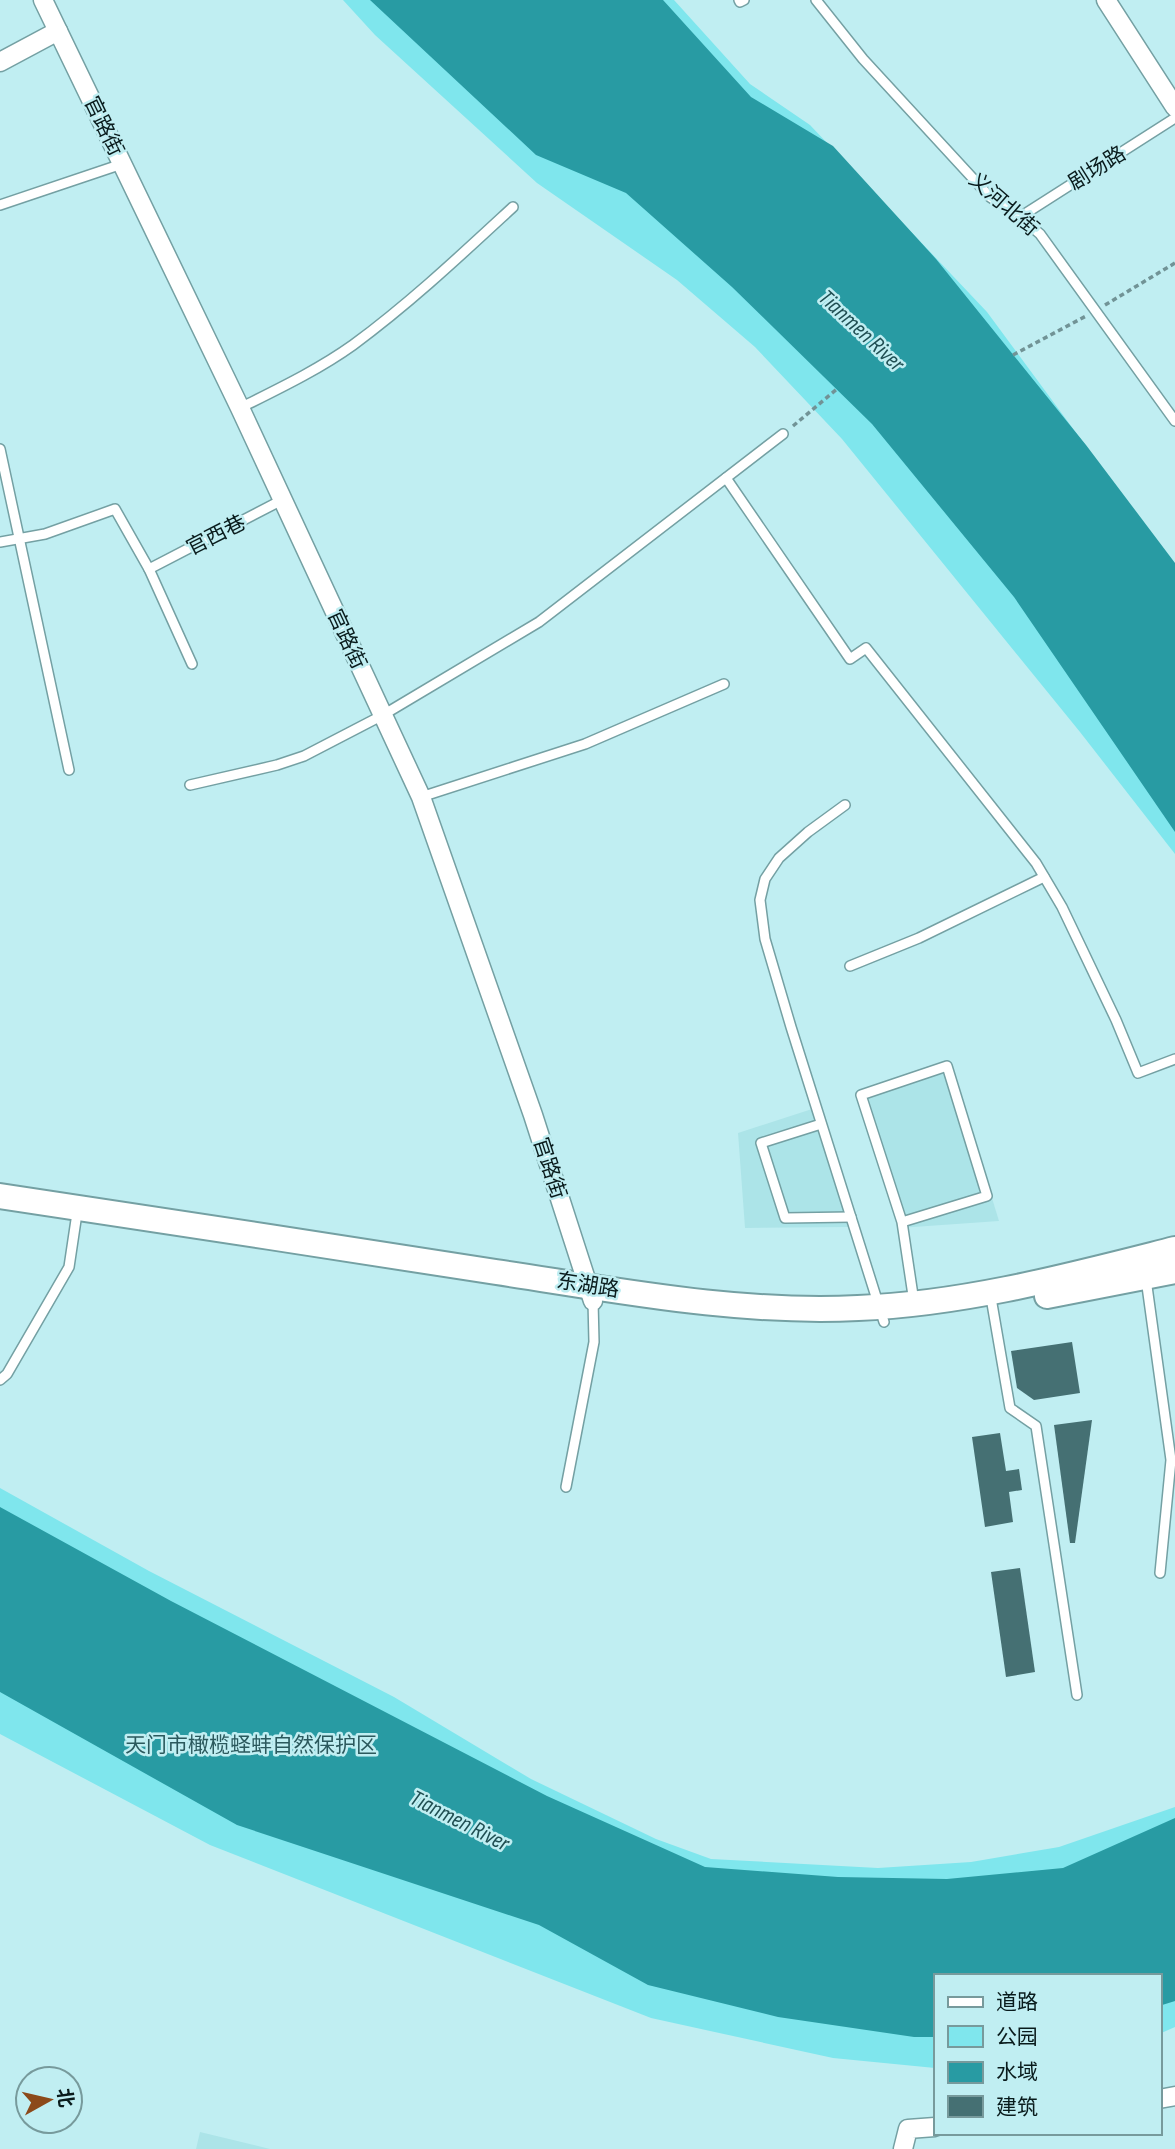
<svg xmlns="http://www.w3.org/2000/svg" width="1175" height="2149" font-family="'Sofia Sans Condensed','Noto Sans SC',sans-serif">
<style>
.built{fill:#ace4e8}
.green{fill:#7fe6ed}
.water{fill:#289ba3}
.building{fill:#457073}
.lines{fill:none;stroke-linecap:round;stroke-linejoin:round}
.lane-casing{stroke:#74a0a3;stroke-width:12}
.street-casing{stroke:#74a0a3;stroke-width:21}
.secondary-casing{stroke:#74a0a3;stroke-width:28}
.path{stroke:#719396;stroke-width:3.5;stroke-dasharray:5 3.5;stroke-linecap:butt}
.lane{stroke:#fff;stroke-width:9}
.street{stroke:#fff;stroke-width:18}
.secondary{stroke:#fff;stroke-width:24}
.labels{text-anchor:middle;stroke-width:5;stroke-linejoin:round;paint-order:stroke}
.street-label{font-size:21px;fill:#091b1c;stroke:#c0eef2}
.park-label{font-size:21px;fill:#2b595d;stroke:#c0eef2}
.water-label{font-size:23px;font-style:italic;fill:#204f53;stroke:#c0eef2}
</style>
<rect width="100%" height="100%" fill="#c0eef2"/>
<g class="built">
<polygon points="950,1061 999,1221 899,1228 855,1093"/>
<polygon points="812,1109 849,1227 745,1228 738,1133"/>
<polygon points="200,2132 270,2149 196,2149"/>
</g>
<g class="green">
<polygon points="343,0 674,0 750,84 810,125 987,312 1175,567 1175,854 1080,732 842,439 755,347 677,280 537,183 375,35"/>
<polygon points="0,1488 149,1571 394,1697 531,1779 656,1839 711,1859 878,1868 971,1862 1059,1847 1175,1807 1175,2027 1159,2034 1159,1976 935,1976 935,2068 833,2058 651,2018 210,1845 0,1734"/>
</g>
<g class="water">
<polygon points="370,0 663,0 751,97 833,146 936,259 1086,445 1175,563 1175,832 1014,597 872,424 732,287 626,193 536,155"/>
<polygon points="0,1507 171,1601 547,1796 705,1867 838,1877 947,1879 1063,1868 1175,1818 1175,2001 1159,2006 1159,1976 935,1976 935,2037 914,2037 778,2017 648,1985 539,1925 237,1825 0,1692"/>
</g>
<g class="building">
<polygon points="1072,1342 1080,1393 1034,1400 1017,1388 1011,1351"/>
<polygon points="1092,1420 1075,1543 1070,1543 1054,1425"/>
<polygon points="1000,1433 1006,1471 1019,1469 1022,1490 1009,1492 1013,1522 985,1527 972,1437"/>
<polygon points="1020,1568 1035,1672 1006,1677 991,1572"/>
</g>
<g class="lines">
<defs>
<g id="lane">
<polyline points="739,0 740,2 744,0"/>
<polyline points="816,0 863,59 990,197 1020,217 1040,234 1175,421"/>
<polyline points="0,205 122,164"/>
<polyline points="1020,217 1175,118"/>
<path d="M 240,408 C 278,389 318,370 353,345 C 410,303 461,255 513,207"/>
<polyline points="0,449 69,770"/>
<polyline points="726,478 850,659 866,648 1036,863 1062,907 1116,1020 1138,1073 1175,1059"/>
<polyline points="0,542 45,534 115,509 149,569 192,664"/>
<polyline points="149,569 282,500"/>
<polyline points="190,785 277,765 304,756 383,715 539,622 783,434"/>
<polyline points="421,797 585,744 724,684"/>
<polyline points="845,805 808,832 779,858 765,879 760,900 765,939 791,1027 884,1322"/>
<polyline points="850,966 919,938 1044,877"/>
<polyline points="821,1124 761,1143 785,1218 851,1217"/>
<polyline points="902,1222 987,1196 947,1066 861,1095 902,1222 914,1302"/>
<polyline points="1146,1279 1171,1460 1160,1573"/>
<polyline points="990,1292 1010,1408 1036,1426 1077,1695"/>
<polyline points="0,1380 7,1374 69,1267 76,1220"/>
<polyline points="566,1487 594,1342 593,1301"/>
</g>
<g id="street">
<polyline points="43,0 240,408 421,797 533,1115 593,1301"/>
<polyline points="1106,0 1175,107"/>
<polyline points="0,62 58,31"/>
<polyline points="1159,2099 1175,2096"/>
<polyline points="903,2149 908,2129 935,2127"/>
</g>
<g id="secondary">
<path d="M 0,1196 C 165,1221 331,1246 496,1272 C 616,1290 737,1314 858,1308 C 965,1304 1072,1275 1175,1249"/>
<polyline points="1047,1296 1175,1271"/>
</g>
</defs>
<use href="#lane" class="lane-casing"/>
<use href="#street" class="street-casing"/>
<use href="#secondary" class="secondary-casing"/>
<g class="path">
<polyline points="1105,305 1175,263"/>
<polyline points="1013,355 1086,316"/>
<polyline points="793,426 837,389"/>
</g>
<use href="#lane" class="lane"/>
<use href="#street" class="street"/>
<use href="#secondary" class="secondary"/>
</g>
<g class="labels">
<g class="street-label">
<text transform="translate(104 126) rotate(64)" y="7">官路街</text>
<text transform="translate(1097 168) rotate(-32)" y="7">剧场路</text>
<text transform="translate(1004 204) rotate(41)" y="7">义河北街</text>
<text transform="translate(216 535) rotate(-27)" y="7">官西巷</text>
<text transform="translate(347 639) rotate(65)" y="7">官路街</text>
<text transform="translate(550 1168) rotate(72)" y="7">官路街</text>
<text transform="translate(588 1285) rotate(9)" y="7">东湖路</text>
</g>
<g class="park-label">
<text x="251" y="1752">天门市橄榄蛏蚌自然保护区</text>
</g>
<g class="water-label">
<text transform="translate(862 330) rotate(43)" y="8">Tianmen River</text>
<text transform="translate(460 1820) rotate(27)" y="8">Tianmen River</text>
</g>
</g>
<rect x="934" y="1974" width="228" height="161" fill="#c0eef2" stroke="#779a9c" stroke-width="2"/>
<rect x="948" y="1997" width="35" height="10" fill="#ffffff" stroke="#779a9c" stroke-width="2"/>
<text x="996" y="2009" font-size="21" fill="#091b1c">道路</text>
<rect x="948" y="2026" width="35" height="21" fill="#7fe6ed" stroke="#779a9c" stroke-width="2"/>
<text x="996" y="2044" font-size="21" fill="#091b1c">公园</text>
<rect x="948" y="2062" width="35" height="21" fill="#289ba3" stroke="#779a9c" stroke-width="2"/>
<text x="996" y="2079" font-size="21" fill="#091b1c">水域</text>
<rect x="948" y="2096" width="35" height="21" fill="#457073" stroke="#779a9c" stroke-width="2"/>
<text x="996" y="2114" font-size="21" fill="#091b1c">建筑</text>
<g transform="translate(49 2100) rotate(82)"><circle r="33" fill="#c0eef2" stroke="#779a9c" stroke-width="2"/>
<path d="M0-5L12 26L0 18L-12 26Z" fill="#8c491a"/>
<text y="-10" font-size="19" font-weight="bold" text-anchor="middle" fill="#091b1c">北</text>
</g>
</svg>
